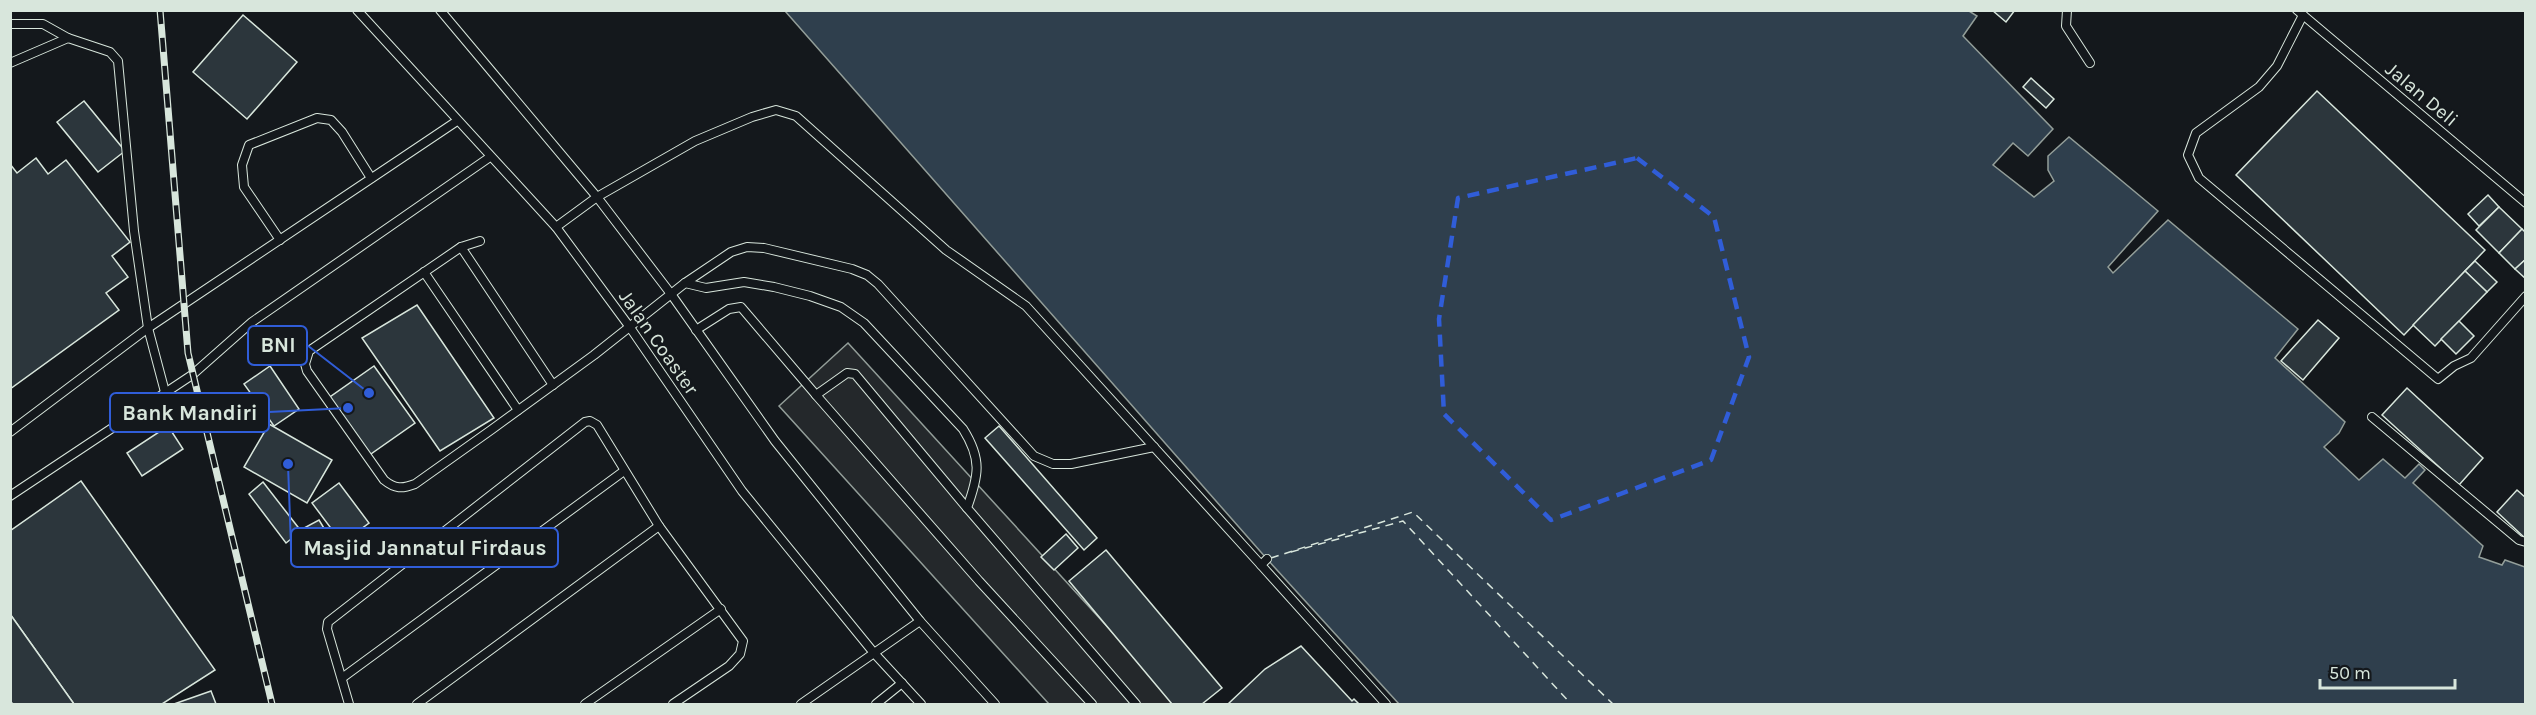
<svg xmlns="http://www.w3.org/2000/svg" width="2536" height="715" font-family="Karla,sans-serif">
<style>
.parking{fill:#24282b;stroke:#939e99;stroke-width:1.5}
.water{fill:#2f3f4d;stroke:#939e99;stroke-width:1.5}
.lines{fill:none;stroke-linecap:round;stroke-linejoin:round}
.ferry{stroke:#d8e6dc;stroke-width:1.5;stroke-dasharray:8 6;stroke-linecap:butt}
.building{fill:#2c363c;stroke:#d8e6dc;stroke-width:1.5}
.service-casing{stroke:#d8e6dc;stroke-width:10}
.service{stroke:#14181c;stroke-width:8}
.rail-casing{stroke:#d8e6dc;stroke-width:7}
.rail{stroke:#14181c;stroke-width:4.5;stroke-dasharray:14;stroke-linecap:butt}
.marked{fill:none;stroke:#305dd8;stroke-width:4.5;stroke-dasharray:12 8;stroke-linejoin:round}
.labels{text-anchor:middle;stroke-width:4.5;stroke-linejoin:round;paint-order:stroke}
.street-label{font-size:20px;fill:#d8e6dc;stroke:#14181c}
.leader{fill:none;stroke:#305dd8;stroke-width:2}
.callout-dot{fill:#305dd8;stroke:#14181c;stroke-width:2}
.callout{fill:#14181c;stroke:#305dd8;stroke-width:2}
.callout-label{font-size:21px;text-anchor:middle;font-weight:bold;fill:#d8e6dc}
</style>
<rect width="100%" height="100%" fill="#14181c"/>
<polygon class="parking" points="848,343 1178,704 1049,704 779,406"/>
<polygon class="water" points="785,11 1969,11 1977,16 1963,36 2053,129 2028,156 2013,143 1993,165 2034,197 2054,181 2048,170 2048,156 2069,137 2158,211 2108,267 2113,273 2168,220 2298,329 2275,358 2345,422 2339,433 2324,447 2359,480 2383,459 2405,478 2419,464 2425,470 2413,483 2483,546 2479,557 2502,565 2505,560 2525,567 2525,704 1399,704 1267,559"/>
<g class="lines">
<g class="ferry">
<polyline points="1291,552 1403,521 1571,704"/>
<polyline points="1271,558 1413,512 1613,704"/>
</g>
</g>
<g class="building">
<polygon points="1992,10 2015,10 2006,22"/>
<polygon points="243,15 297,62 247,119 193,72"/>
<polygon points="2031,78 2054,99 2046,108 2023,87"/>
<polygon points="2317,91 2485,250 2404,335 2236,175"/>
<polygon points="84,101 125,151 98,172 57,122"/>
<polygon points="36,158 48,174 66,160 130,242 112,256 128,277 106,293 119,310 10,389 10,164 17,173"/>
<polygon points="2488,195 2499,207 2479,226 2468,214"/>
<polygon points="2499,207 2522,229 2499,253 2476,230"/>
<polygon points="2522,229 2526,233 2526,259 2515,269 2499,253"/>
<polygon points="2526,259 2526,279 2515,269"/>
<polygon points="2475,261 2497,282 2487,292 2465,271"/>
<polygon points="2465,271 2487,292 2435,346 2413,325"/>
<polygon points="417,305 494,418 440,451 362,338"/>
<polygon points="2318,320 2339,338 2303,380 2281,361"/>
<polygon points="2459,321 2474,336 2456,354 2441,339"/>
<polygon points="270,366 299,409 274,426 244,384"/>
<polygon points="374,366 415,423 368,456 327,399"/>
<polygon points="2407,388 2483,458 2459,485 2382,415"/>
<polygon points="269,424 332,460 307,503 244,467"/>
<polygon points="168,426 183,449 142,476 127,453"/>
<polygon points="999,426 1097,538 1084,550 985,438"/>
<polygon points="81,481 215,670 162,704 74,704 10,614 10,531"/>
<polygon points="263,482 301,531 286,543 249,494"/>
<polygon points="339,483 369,523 342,543 312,503"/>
<polygon points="2517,490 2526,498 2526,539 2497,512"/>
<polygon points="319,520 333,543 318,552 304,528"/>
<polygon points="1066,534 1078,548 1054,570 1041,557"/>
<polygon points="1106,550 1222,688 1202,704 1172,704 1069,581"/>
<polygon points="10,614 74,704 13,704 10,701"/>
<polygon points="1301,646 1352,701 1354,699 1359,704 1228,704 1265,669"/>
<polygon points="211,691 216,704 174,704"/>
</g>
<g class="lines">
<defs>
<g id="service">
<polyline points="357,10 556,227 629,326 742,491 874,653 921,704"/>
<polyline points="440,10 597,197 671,294 775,441 920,621 995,704"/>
<polyline points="2067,10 2066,26 2090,63"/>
<polyline points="2297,10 2526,203"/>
<polyline points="2303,15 2277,66 2259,87 2196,133 2188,155 2199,178 2438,379 2454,366 2471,358 2526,296"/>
<polyline points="10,24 43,24 68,38"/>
<polyline points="10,63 68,38 110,52 118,61 134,231 148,328 165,392"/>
<polyline points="556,227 597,197 695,141 752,117 776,110 796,116 946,250 1026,306 1261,565"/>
<polyline points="280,240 244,187 242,165 249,145 317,118 331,120 342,132 371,178"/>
<path d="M 480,241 L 461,247 L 309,351 L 305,364 L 307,371 L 384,480 C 395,489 402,489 415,484 L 491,430 L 594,355 L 685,283 L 731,252 L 747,247 L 764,248 L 852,269 L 867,275 L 878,284 L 1034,456 L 1053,464 L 1071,464 L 1154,447"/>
<polyline points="461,247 553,385"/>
<polyline points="424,272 518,410"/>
<path d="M 685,283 L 706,288 L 744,282 L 774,287 L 810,296 L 841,307 L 864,323 L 963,429 C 982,459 979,475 967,508 L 1136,704"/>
<polyline points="696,330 729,309 741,307 816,395"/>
<polyline points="2372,417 2519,540 2526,542"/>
<polyline points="10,432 148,328 457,121"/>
<polyline points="10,496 192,375 252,322 490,157"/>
<polyline points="967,508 855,374 847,373 816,395 979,581 1092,704"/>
<polyline points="1267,559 1261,565 1386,704"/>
<polyline points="342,678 624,471"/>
<polyline points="349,704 327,629 328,622 585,422 590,421 597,425 659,526 743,641 740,654 729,666 673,704"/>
<polyline points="417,704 659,526"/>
<polyline points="585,704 721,609"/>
<polyline points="801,704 920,621"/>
<polyline points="876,704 902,683"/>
</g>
</defs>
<use href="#service" class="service-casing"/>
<use href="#service" class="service"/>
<defs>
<polyline id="rail" points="160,10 188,353 272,704"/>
</defs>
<use href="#rail" class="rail-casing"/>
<use href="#rail" class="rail"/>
</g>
<path class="marked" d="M 1637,158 L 1714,217 L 1749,357 L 1711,460 L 1551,520 L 1444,414 L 1439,319 L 1458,198 Z"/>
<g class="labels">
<g class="street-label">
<text transform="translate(2422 94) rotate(40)" y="7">Jalan Deli</text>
<text transform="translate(659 342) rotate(55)" y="7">Jalan Coaster</text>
</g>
</g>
<path class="leader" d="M369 393L307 345M348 408L269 412M288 464L291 547"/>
<g class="callout-dot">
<circle cx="369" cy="393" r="6"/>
<circle cx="348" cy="408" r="6"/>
<circle cx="288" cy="464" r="6"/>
</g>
<g class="callout">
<rect x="248" y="326" width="59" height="39" rx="6"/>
<rect x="110" y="393" width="159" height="39" rx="6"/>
<rect x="291" y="528" width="267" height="39" rx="6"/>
</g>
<g class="callout-label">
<text x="278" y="352">BNI</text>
<text x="190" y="420">Bank Mandiri</text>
<text x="425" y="555">Masjid Jannatul Firdaus</text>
</g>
<rect width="2536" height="715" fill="none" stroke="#d8e6dc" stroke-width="24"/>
<path d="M2320 679v9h135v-9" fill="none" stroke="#d8e6dc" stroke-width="3"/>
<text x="2329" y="679" font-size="18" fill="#d8e6dc" stroke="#14181c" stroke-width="4.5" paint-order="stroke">50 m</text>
</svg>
